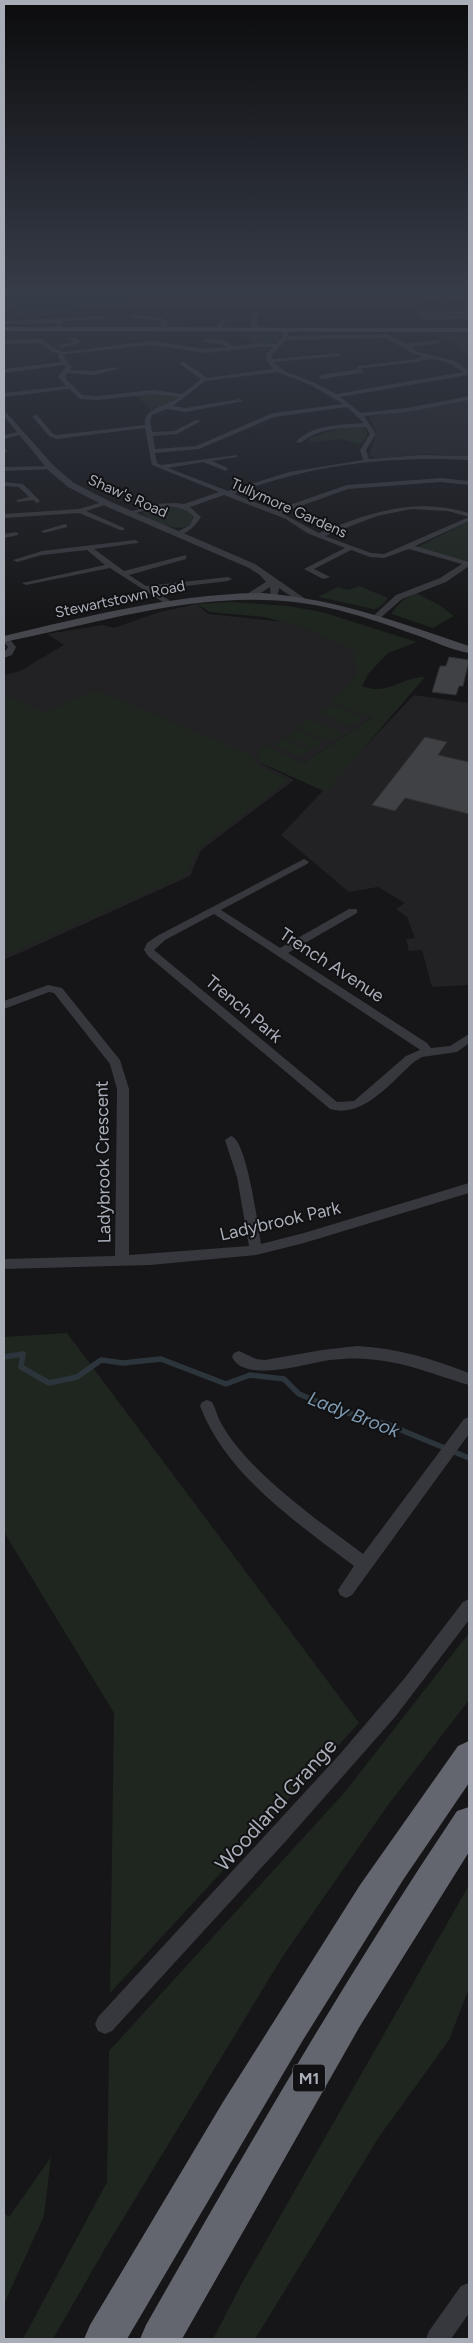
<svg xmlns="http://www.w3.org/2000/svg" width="473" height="2343" font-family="Figtree,sans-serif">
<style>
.built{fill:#222225}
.green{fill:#1e261f}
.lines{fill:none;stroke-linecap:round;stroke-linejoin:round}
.stream{stroke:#2c353c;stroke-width:5.5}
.building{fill:#404145;stroke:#303034}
.pedestrian{stroke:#37383d;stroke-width:4}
.minor{fill:#37383d;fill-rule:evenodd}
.tertiary{fill:#37383d;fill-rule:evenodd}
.secondary{fill:#45474d;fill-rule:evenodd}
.primary{fill:#53555c;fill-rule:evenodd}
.motorway{fill:#63666e;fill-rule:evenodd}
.labels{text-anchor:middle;stroke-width:4;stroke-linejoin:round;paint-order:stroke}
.far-street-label{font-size:15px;fill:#a8adb8;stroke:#111113}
.shield{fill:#111113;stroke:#7b7e86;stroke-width:1}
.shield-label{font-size:16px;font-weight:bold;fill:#a8adb8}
.street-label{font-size:18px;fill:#a8adb8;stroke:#111113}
.water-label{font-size:19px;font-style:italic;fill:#7f9bb3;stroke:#111113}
.near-street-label{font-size:21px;fill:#a8adb8;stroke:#111113}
</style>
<rect width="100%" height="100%" fill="#161618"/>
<g class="built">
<polygon points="469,332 469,356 455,345 428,333"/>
<polygon points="469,399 469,456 426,454 379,458 369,456 377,432 369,417"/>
<polygon points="197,604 208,614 294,623 338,638 360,652 359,676 333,702 372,718 304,763 265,747 257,753 262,764 294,780 201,850 190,876 4,960 4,675 20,671 64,645 47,634 103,625 114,628 160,612"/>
<polygon points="414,695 469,703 469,985 432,987 422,950 409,951 406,939 415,938 407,917 396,909 405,903 378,887 349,892 281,835"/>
</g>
<g class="green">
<polygon points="41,295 116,295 129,303 25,318 4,302"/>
<polygon points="241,333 280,334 279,341 271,344 253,344"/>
<polygon points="155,393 179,397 151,410 136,395"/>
<path d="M 357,426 L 366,429 C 368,436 366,439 360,444 L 341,439 L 311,442 L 308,439 L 337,429 Z"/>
<path d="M 155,507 C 167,507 191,505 194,520 C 182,537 156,522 142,514 L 144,511 Z"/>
<polygon points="469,521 469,562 434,554 418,547"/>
<polygon points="359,586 388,598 380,607 374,609 318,597 338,587 349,590"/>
<polygon points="416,593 439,605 454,616 433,628 392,614 392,612 403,600"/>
<path d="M 232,602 L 288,606 L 322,612 L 417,642 L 388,653 L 369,673 L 362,686 C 387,696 402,677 425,677 L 326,792 L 261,763 L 257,753 L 265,746 L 304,763 L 372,718 L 332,702 L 357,674 L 353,650 L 308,629 L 265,617 L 210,612 L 197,604 Z"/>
<polygon points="96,690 249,754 256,764 289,780 198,849 186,875 4,956 4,695 45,712"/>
<polygon points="333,705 364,718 351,726 320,713"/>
<polygon points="309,719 343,733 330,741 295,727"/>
<polygon points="296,730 323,742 313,748 286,737"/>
<polygon points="283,739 311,750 300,757 273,745"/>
<polygon points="67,1333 359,1723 110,1993 114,1713 4,1532 4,1337"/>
<polygon points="469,1633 469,1700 388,1805 283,1956 107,2245 53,2339 23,2339 107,2182 109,2051 344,1793"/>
<polygon points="469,1885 469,1988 449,2040 379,2137 255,2339 213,2339 242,2283"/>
<polygon points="51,2157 44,2216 4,2304 4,2213 9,2217"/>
</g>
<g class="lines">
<polyline class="stream" points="4,1357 23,1354 21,1367 49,1383 77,1377 101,1360 123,1363 161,1359 226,1384 250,1375 284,1379 299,1394 338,1410 389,1425 469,1458"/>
</g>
<g class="building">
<polygon points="449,657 469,660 463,686 459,686 456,695 432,692 440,666 446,666"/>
<polygon points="425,737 447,742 438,755 469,762 469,814 405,798 395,811 372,805"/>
</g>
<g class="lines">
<polyline class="pedestrian" points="321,377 361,371"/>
<g class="minor">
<path d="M 434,295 C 447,295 460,294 469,303 L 469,307 L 460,300 L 444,296 L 420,300 L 418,299 Z"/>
<polygon points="422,311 469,311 469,315 425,315 425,316 469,316 469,319 423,320 419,313"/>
<polygon points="256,312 259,314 256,319 258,329 255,331 252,329 250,319"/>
<polygon points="132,314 164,318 169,323 164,330 161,328 162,321 130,317"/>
<polygon points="102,316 104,319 66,321 62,322 61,329 58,331 55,329 57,323 4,324 4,321"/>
<polygon points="224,318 229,319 223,324 222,330 218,330 217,324"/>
<path d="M 285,328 L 288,330 L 288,336 L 387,334 L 405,344 L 439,340 L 441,343 L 410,347 L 418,352 L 455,361 L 469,371 L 468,375 L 340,397 L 361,413 L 407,408 L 469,396 L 469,400 L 407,412 L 364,416 L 376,434 L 366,450 L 369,459 L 421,455 L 469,456 L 469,460 C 389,456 309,465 234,494 L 275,510 L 347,485 L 441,478 L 469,481 L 469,485 L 441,482 L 348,489 L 281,513 L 319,533 C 372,512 413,497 469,513 L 469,521 L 415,546 L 469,562 L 469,566 L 446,582 L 402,599 L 378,620 L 371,618 L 396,595 L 440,578 L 462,564 L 409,549 L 384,558 L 370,557 L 351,550 L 314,569 L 330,577 L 323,579 L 304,569 L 345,548 L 307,533 L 286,519 L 224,495 L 190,507 L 201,517 C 195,526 186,536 175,535 L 175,533 L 190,525 L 194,517 C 177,499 151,509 129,515 L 126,513 L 155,504 L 175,503 L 184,504 L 219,492 L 152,465 L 145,428 L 57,439 L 49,436 L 32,416 L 37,415 L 53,434 L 57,435 L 145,425 C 142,408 169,405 179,397 L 154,394 L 97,400 L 80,399 L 69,389 L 4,397 L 4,393 L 66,386 L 59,378 L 59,375 L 66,367 L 64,365 L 4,373 L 4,369 L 62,362 L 57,356 L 60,354 L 51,351 L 40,343 L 4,344 L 4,340 L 41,339 L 55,349 L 64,352 L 151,341 L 205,349 L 227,347 L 222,344 L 203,342 L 205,339 L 223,340 L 233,346 L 262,343 L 276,344 L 282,338 L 282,330 ZM 386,338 L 414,354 L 422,356 L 417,359 L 358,366 L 356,369 L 418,362 C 435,355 449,362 463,372 L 336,394 L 315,383 L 284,371 L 273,362 L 339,356 L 341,353 L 272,359 L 272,355 L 286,340 ZM 151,345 L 205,353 L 262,347 L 273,347 L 266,355 L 267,361 L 273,369 L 207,378 L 184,362 L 180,362 L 180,364 L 201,379 L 182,394 L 154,390 L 97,396 L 82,395 L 65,378 L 67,373 L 93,375 L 119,369 L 116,367 L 93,371 L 70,370 L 72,367 L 63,356 L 66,354 ZM 277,372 L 311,385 L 343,404 L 273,413 L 196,446 L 155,449 L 153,436 L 177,434 L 201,421 L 196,420 L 174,431 L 152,432 L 150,420 L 152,415 L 167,409 L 186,412 L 243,401 L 240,399 L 186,408 L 173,406 L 205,381 ZM 347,407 L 364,423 C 341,425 312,424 296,442 L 301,443 C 318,427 344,428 366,427 L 370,434 L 360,450 L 363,460 L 289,472 L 228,491 L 168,468 L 203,462 L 226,471 L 228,468 L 212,461 L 237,457 L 237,455 L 161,465 L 157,463 L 155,453 L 199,449 L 274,417 ZM 411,509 L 448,511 L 469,517 L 384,554 L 371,553 L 325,536 L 377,516 Z"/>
<polygon points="74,337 80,341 80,343 61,348 58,346 74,342 71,339"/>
<polygon points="22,431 24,434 4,439 4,435"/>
<polygon points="4,448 7,451 4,453"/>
<polygon points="51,466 53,469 4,471 4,467"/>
<polygon points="4,482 23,484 40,501 37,503 33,500 17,502 17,500 29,497 19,487 4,486"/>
<polygon points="106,501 108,502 108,504 86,511 124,528 124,530 120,530 79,513 4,518 4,514 79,509"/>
<polygon points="65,524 67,525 67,527 44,533 41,531"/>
<polygon points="16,532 18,533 18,535 4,538 4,534"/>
<polygon points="135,540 139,542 137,543 94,549 124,571 186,555 186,559 129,575 146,586 228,577 232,579 228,581 152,590 169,600 169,604 166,604 110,568 26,585 22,583 105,565 87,550 42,555 17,562 13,560 42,551"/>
<polygon points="4,637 8,637 16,647 12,655 4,658 4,653 8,647 4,642"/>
<path d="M 304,859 L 309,862 L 307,864 L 221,910 L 280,948 L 349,909 L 357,909 L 357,913 L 288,953 L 427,1043 L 431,1048 L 450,1046 L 469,1034 L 469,1043 L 457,1052 L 422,1057 L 414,1062 C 391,1082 363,1119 330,1109 L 148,956 L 144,950 L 147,943 L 157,936 ZM 214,914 L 419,1049 L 420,1050 L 406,1056 L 354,1101 L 337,1102 L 154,950 L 165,940 Z"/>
<path d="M 48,985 L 62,988 L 120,1060 L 129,1089 L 129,1255 L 249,1246 L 237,1177 L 225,1140 L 231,1136 C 247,1140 258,1226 261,1244 L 304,1233 L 469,1183 L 469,1193 L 304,1243 L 256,1255 L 150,1265 L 4,1269 L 4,1259 L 115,1256 L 117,1089 L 110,1064 L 54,993 L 49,992 L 4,1009 L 4,1001 Z"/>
<path d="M 357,1346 C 397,1348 433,1359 469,1373 L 469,1385 C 420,1370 384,1353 330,1360 C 307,1363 245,1384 232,1357 L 234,1353 L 239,1351 L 256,1359 L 265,1360 L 322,1350 Z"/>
<path d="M 207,1400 L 212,1402 C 216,1409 217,1416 221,1423 C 247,1471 319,1521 363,1554 L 464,1419 L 469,1417 L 469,1434 L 352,1595 L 346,1598 L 340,1595 L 338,1590 L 354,1566 C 296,1522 227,1476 200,1406 L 202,1402 Z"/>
<polygon points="469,1599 469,1620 395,1717 285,1842 112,2031 105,2034 98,2031 95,2024 98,2017 340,1754 404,1679 463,1602"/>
<polygon points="469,2283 469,2313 451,2339 426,2339 429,2331 461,2286"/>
</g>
<polygon class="tertiary" points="4,410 54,466 74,483 109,501 255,564 307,600 299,602 279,588 277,599 271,599 270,587 253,598 247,598 247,594 266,582 260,575 249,568 103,505 68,487 48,470 4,416"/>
<path class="secondary" d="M 263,593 C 341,600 397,622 469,646 L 469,653 C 452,650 435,642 419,636 C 388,625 357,614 325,607 C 215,584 110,621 4,642 L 4,636 C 90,616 174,594 263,593 Z"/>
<polygon class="primary" points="4,327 469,328 469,332 4,331"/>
<g class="motorway">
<polygon points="469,1741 469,1783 403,1880 303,2040 127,2339 84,2339 90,2325 223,2102 360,1885 458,1746"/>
<path d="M 469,1807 L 469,1852 L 360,2026 L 182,2339 L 140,2339 L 146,2325 C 245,2151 345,1978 457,1811 Z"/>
</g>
</g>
<linearGradient id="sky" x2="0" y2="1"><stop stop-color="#0c0c0d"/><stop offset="0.47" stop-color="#363c48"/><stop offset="1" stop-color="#363c48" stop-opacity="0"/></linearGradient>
<rect width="473" height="623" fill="url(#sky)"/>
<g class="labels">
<g class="far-street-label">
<text transform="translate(128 496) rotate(24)" y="5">Shaw's Road</text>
<text transform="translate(289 508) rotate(24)" y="5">Tullymore Gardens</text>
<text transform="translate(120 599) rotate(-12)" y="5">Stewartstown Road</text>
</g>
<rect class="shield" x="293" y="2064.5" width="32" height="27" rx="4"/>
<g class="shield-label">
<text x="309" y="2084">M1</text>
</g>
<g class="street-label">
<text transform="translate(332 965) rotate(33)" y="6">Trench Avenue</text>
<text transform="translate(244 1009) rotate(40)" y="6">Trench Park</text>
<text transform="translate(103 1162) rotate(-91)" y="6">Ladybrook Crescent</text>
<text transform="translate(280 1221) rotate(-13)" y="6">Ladybrook Park</text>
</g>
<g class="water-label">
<text transform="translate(354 1414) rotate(21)" y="7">Lady Brook</text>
</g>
<g class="near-street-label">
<text transform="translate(276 1805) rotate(-48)" y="7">Woodland Grange</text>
</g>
</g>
<rect width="473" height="2343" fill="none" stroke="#a8adb8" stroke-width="10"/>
</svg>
